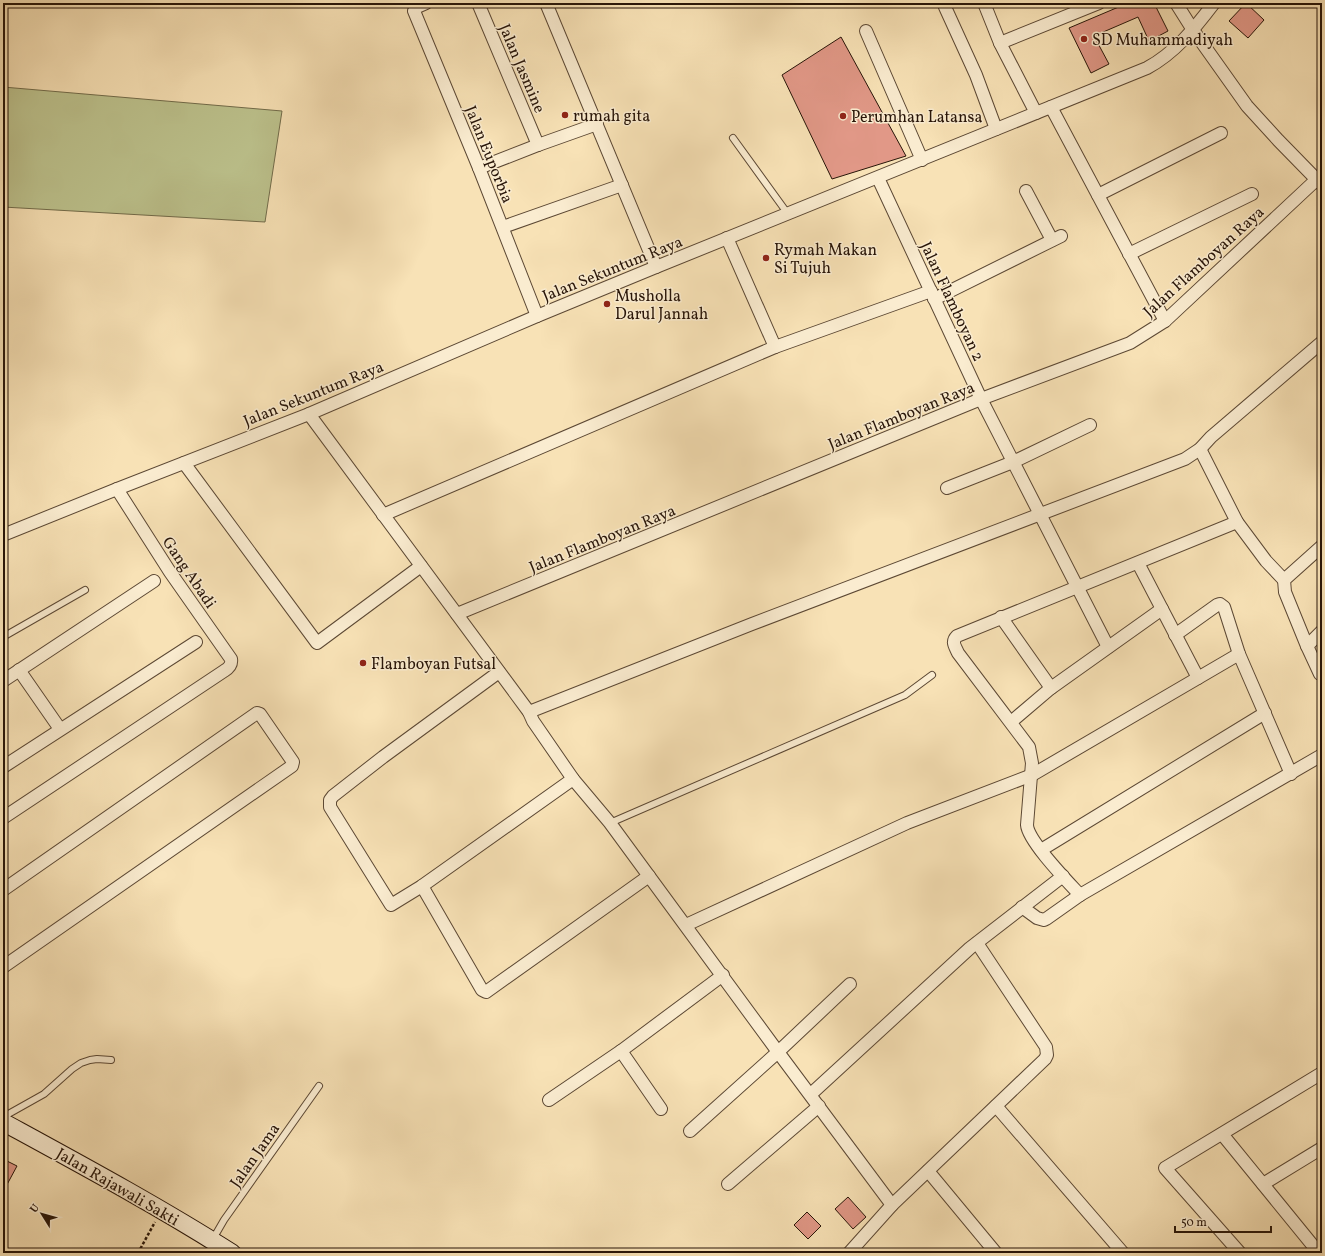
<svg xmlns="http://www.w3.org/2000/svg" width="1325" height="1256" font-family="Vollkorn,serif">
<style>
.green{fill:#bdc38e;stroke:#726c4b}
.building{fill:#e19887;stroke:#281508}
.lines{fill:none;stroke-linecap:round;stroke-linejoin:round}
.lane-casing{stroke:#5c4834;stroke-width:8}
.street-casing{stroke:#5c4834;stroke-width:14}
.secondary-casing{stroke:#281508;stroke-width:19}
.path{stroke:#281508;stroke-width:2.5;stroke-dasharray:3 2;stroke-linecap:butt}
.lane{stroke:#faecd0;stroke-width:6}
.street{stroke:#faecd0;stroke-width:12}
.secondary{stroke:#faecd0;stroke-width:17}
.poi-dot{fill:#8f2418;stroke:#faecd0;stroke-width:1.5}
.labels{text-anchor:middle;stroke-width:3;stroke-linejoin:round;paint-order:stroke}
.poi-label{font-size:16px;fill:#281508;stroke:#faecd0;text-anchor:start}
.street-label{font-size:16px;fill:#281508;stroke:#faecd0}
</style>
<rect width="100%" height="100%" fill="#f8e2b6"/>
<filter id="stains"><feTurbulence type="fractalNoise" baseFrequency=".005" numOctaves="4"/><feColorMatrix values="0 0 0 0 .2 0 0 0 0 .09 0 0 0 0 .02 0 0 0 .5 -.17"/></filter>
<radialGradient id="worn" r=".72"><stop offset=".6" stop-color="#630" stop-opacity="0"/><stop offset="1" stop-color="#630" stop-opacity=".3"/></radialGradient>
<polygon class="green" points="3,87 282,111 265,222 3,207"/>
<g class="building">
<polygon points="1128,3 1154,3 1168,31 1149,41 1138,17 1094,36 1109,64 1091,73 1069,28"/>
<polygon points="1246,3 1264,20 1248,38 1229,21"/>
<polygon points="841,37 906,156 832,179 782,75"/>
<polygon points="3,1159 17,1166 3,1192"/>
<polygon points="848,1197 866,1217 853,1229 835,1209"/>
<polygon points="807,1212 821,1226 808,1239 794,1225"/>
</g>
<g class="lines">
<defs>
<g id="lane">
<polyline points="733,138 788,214"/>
<polyline points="3,637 85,590"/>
<polyline points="610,823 905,695 932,675"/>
<polyline points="3,1117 44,1094 72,1069 81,1063 90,1060 97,1059 111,1060"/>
<polyline points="213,1239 224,1220 319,1086"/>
</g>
<g id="street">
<polyline points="426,3 417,7 414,11 479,168 537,316"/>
<polyline points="478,3 538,145"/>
<polyline points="546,3 656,267"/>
<polyline points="984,3 1000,43"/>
<polyline points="1176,3 1193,30 1247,106 1278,140 1321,184"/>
<polyline points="945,7 976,75 996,129"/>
<polyline points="866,31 922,160"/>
<polyline points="1051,107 1165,321"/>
<polyline points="1036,113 1000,43 1099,3"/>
<polyline points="479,168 538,145 597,124"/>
<polyline points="878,178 981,399 1108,647"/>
<polyline points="1026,191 1052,240"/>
<polyline points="1098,195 1221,133"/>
<polyline points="503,227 622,185"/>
<polyline points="727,238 775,347"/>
<polyline points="1129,254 1252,194"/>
<polyline points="934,299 1061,236"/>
<polyline points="309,414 529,712 533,721 573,779 610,823 778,1052 892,1205"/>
<polyline points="1200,449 1237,522 1266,561 1284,580"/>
<polyline points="184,463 317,643 421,566"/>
<polyline points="947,488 1013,462 1090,425"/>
<polyline points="383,515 775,347 931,291"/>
<path d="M 3,535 L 117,489 L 309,414 L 537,316 L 656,267 L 1147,68 C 1175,53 1195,28 1214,3"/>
<polyline points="1138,563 1198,678"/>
<polyline points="457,614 981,399 1130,343 1165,321 1316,180"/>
<polyline points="1001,617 1051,688"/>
<polyline points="1175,635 1217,605 1220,604 1224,607 1239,654 1291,774"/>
<polyline points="1307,646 1322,631"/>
<polyline points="19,670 60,729"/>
<polyline points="499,672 383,757 333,796 330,800 330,807 391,905 422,886 573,779"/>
<polyline points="1320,674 1307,646 1285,592 1284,580 1322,546"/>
<polyline points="3,681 154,581"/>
<polyline points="529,712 752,624 1185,459 1200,449 1211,437 1322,342"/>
<polyline points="1011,722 1051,688 1162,609"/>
<polyline points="3,767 196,642"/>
<path d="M 3,818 L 224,671 C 229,668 232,665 231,659 L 170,572 L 117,489"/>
<polyline points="1041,850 1265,713"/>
<polyline points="422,886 482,990 486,992 649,876"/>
<polyline points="3,890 257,713 260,714 293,762 292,766 3,967"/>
<path d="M 1080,895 C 1068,882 1028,841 1027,825 L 1032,763 L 1029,747 L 958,653 C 955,646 951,642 957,636 L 1237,522"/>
<polyline points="1022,907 1037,918 1044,920 1046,919 1080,895 1322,755"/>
<polyline points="686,925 907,823 1032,775 1239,654"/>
<polyline points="621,1051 661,1109"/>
<polyline points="811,1094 970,948 1063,876"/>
<polyline points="549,1100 621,1051 723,975"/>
<polyline points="996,1106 1123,1253"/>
<polyline points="690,1131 778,1052 850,984"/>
<polyline points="1222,1134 1319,1253"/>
<polyline points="928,1171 996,1253"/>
<polyline points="728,1184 819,1106"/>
<polyline points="1263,1184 1322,1148"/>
<polyline points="849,1253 892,1205 1045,1059 1047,1055 1046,1047 977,943"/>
<polyline points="1240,1253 1165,1168 1322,1073"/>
</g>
<path id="secondary" d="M 3,1122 C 80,1164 158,1206 232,1253"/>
</defs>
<use href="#lane" class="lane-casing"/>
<use href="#street" class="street-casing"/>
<use href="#secondary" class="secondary-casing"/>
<polyline class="path" points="138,1253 155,1222"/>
<use href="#lane" class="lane"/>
<use href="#street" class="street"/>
<use href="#secondary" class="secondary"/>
</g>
<g class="poi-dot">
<circle cx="1084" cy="39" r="4"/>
<circle cx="565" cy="115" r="4"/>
<circle cx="843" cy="116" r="4"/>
<circle cx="766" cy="258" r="4"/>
<circle cx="607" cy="304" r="4"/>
<circle cx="363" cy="663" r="4"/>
</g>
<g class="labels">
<g class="poi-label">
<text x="1092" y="45">SD Muhammadiyah</text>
<text x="573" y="121">rumah gita</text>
<text x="851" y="122">Perumhan Latansa</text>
<text x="774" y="255">Rymah Makan<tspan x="774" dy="18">Si Tujuh</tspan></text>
<text x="615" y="301">Musholla<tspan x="615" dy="18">Darul Jannah</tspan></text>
<text x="371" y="669">Flamboyan Futsal</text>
</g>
<g class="street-label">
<text transform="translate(523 68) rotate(67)" y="6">Jalan Jasmine</text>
<text transform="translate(490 154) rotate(68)" y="6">Jalan Euporbia</text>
<text transform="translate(1203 261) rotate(-42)" y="6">Jalan Flamboyan Raya</text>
<text transform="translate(612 268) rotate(-22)" y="6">Jalan Sekuntum Raya</text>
<text transform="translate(953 301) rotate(65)" y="6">Jalan Flamboyan 2</text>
<text transform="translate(313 393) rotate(-22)" y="6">Jalan Sekuntum Raya</text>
<text transform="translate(901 415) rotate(-22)" y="6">Jalan Flamboyan Raya</text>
<text transform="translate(602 538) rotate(-22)" y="6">Jalan Flamboyan Raya</text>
<text transform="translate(190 572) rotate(56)" y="6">Gang Abadi</text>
<text transform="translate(254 1155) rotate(-55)" y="6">Jalan Jama</text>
<text transform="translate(118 1186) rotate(30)" y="6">Jalan Rajawali Sakti</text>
</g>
</g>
<rect width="1325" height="1256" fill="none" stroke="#f8e2b6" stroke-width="16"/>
<rect x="4" y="4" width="1317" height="1248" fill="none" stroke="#281508" stroke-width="2"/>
<rect x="8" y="8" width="1309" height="1240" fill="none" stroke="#281508"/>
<g transform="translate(42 1214) rotate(307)" stroke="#faecd0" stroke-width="3" paint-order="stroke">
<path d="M0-3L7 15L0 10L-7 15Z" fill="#281508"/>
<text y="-6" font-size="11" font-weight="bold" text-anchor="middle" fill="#281508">U</text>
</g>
<path d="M1175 1226v6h96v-6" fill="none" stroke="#281508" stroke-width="2"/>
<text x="1181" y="1226" font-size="12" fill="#281508" stroke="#faecd0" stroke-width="3" paint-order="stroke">50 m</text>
<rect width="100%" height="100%" filter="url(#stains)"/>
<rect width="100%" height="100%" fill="url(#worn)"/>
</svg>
